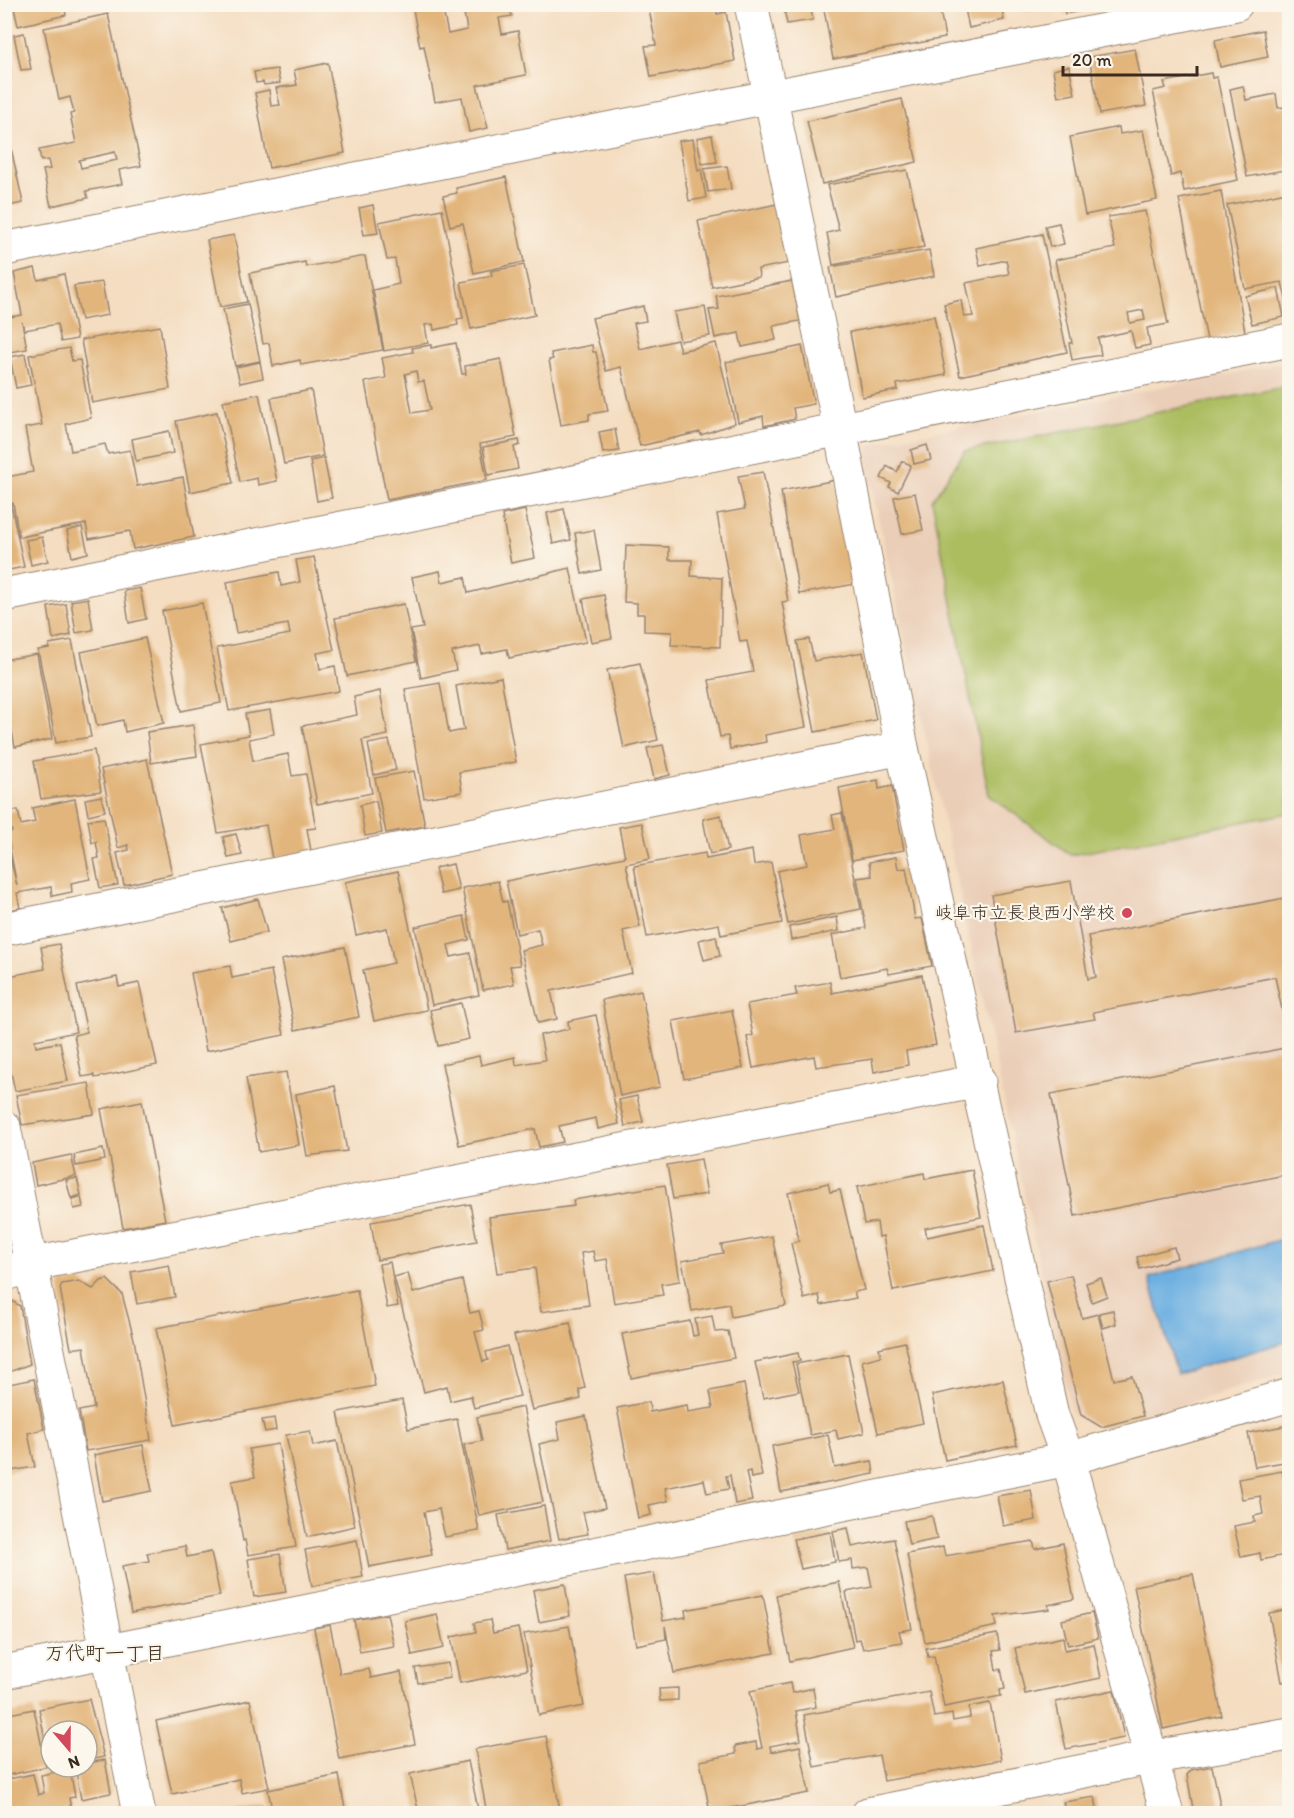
<svg xmlns="http://www.w3.org/2000/svg" width="1294" height="1818" font-family="Itim,'Klee One',sans-serif">
<style>
.built{fill:#eaceb7}
.green{fill:#acbd61;stroke:#747440;stroke-width:1.5}
.water{fill:#6cafe1;stroke:#546c80;stroke-width:1.5}
.building{fill:#e2b57c;fill-rule:evenodd}
.lines{fill:none;stroke-linecap:round;stroke-linejoin:round}
.street-casing{stroke:#988470;stroke-width:35}
.street{stroke:#fff;stroke-width:33}
.poi-dot{fill:#d1495b;stroke:#fbf7ec;stroke-width:2}
.labels{text-anchor:middle;stroke-width:4.5;stroke-linejoin:round;paint-order:stroke}
.poi-label{font-size:18px;fill:#3b2a1e;stroke:#fbf7ec;text-anchor:end}
.neighbourhood-label{font-size:20px;fill:#3b2a1e;stroke:#fbf7ec}
</style>
<rect width="100%" height="100%" fill="#fbf7ec"/>
<filter id="ink" filterUnits="userSpaceOnUse"><feTurbulence type="fractalNoise" baseFrequency=".0167" numOctaves="2"/><feDisplacementMap in="SourceGraphic" scale="12" xChannelSelector="R" yChannelSelector="G"/><feConvolveMatrix kernelMatrix="1 2 1 2 8 2 1 2 1" color-interpolation-filters="sRGB"/></filter>
<filter id="wash" filterUnits="userSpaceOnUse"><feTurbulence type="fractalNoise" baseFrequency=".008" numOctaves="4" result="noise"/><feDisplacementMap in="SourceGraphic" scale="24" xChannelSelector="R" yChannelSelector="G"/><feGaussianBlur stdDeviation="1.35" result="paint"/><feColorMatrix in="noise" values="0 0 0 0 0 0 0 0 0 0 0 0 0 0 0 0 0 1.4 0 .05"/><feComposite in="paint" operator="in"/></filter>
<g filter="url(#wash)">
<rect width="100%" height="100%" fill="#f4ddc1"/>
<polygon class="built" points="1289,362 1289,1372 1103,1430 1072,1415 865,455 871,444"/>
<polygon class="green" points="1289,386 1289,813 1071,855 989,795 932,500 965,451"/>
<polygon class="water" points="1289,1237 1289,1341 1177,1374 1149,1278"/>
<g id="blocks">
<g class="building">
<polygon points="13,4 64,4 66,15 18,26"/>
<path d="M 412,4 L 509,4 L 512,16 L 499,18 L 502,34 L 518,31 L 526,75 L 477,85 L 488,128 L 469,132 L 462,97 L 435,102 L 424,46 L 420,47 ZM 463,7 L 467,30 L 448,34 L 443,10 Z"/>
<polygon points="648,4 715,4 717,14 726,12 735,61 651,77 645,46 656,45"/>
<polygon points="783,4 810,4 813,20 787,24"/>
<polygon points="823,4 939,4 945,38 833,59"/>
<polygon points="964,4 1001,4 1004,20 969,28"/>
<polygon points="1022,4 1056,4 1056,6 1023,11"/>
<polygon points="1063,4 1109,4 1109,6 1065,14"/>
<path d="M 108,14 L 141,166 L 119,170 L 122,184 L 86,191 L 88,198 L 51,206 L 43,170 L 50,169 L 48,160 L 41,161 L 39,150 L 76,143 L 70,114 L 74,113 L 70,97 L 59,100 L 44,28 ZM 115,152 L 117,160 L 81,168 L 79,160 Z"/>
<polygon points="1263,30 1268,57 1220,67 1215,40"/>
<polygon points="24,33 31,69 21,70 14,35"/>
<polygon points="4,42 11,73 4,74"/>
<polygon points="1135,49 1146,106 1100,114 1089,57"/>
<polygon points="328,63 345,153 269,168 255,93 269,90 271,106 280,105 276,88 297,85 294,70"/>
<polygon points="1069,66 1075,94 1058,97 1053,70"/>
<polygon points="277,69 280,83 264,85 263,82 256,83 254,72"/>
<polygon points="1211,73 1212,78 1217,77 1238,180 1184,191 1180,173 1171,176 1153,91 1166,88 1164,82"/>
<polygon points="1243,86 1246,100 1276,94 1278,108 1290,106 1290,169 1247,177 1230,89"/>
<polygon points="902,99 917,162 822,184 807,121"/>
<polygon points="4,116 23,203 4,207"/>
<polygon points="1119,127 1120,134 1143,130 1157,200 1085,215 1070,137"/>
<polygon points="712,135 717,162 702,164 697,138"/>
<polygon points="693,139 698,171 701,169 706,198 689,201 679,141"/>
<polygon points="727,166 731,189 708,192 704,169"/>
<polygon points="907,170 924,247 833,265 827,233 839,230 827,185"/>
<polygon points="506,177 524,262 474,273 463,223 450,226 443,196 457,193 456,188"/>
<polygon points="1221,191 1245,332 1207,340 1179,199"/>
<polygon points="1286,192 1290,209 1289,313 1282,282 1245,289 1227,205"/>
<polygon points="777,204 789,263 758,269 759,277 712,287 698,221"/>
<polygon points="373,205 378,233 364,235 359,208"/>
<polygon points="442,209 463,318 457,319 458,325 434,330 433,324 425,325 428,343 384,351 373,290 399,284 395,259 387,260 379,222"/>
<path d="M 1145,211 L 1168,324 L 1147,328 L 1150,345 L 1135,348 L 1131,331 L 1098,338 L 1101,355 L 1072,360 L 1069,343 L 1072,343 L 1055,260 L 1115,248 L 1108,217 ZM 1143,310 L 1145,320 L 1130,323 L 1128,313 Z"/>
<polygon points="1059,223 1064,244 1050,247 1045,226"/>
<polygon points="1042,234 1067,352 960,376 944,304 961,300 964,317 973,316 966,283 1009,274 1006,260 980,266 976,248"/>
<polygon points="234,235 247,302 220,307 207,240"/>
<polygon points="929,250 934,276 836,297 830,267"/>
<polygon points="365,256 383,350 301,365 300,360 273,366 269,343 263,344 250,273 305,262 306,267"/>
<polygon points="524,265 535,315 471,329 461,282 492,276 491,271"/>
<polygon points="35,268 38,280 64,274 77,339 61,342 57,324 25,330 22,322 27,349 4,353 4,318 22,315 14,273"/>
<polygon points="792,281 800,321 773,326 776,340 742,347 739,333 715,338 709,310 719,309 716,296"/>
<polygon points="102,282 108,315 81,320 74,286"/>
<polygon points="1278,288 1284,317 1252,324 1245,296"/>
<polygon points="248,304 260,361 235,366 223,309"/>
<polygon points="643,306 646,321 634,323 640,349 677,340 680,351 716,343 735,423 701,435 700,432 640,446 621,367 606,371 592,318"/>
<polygon points="705,307 710,336 680,341 674,312"/>
<polygon points="934,316 946,375 897,384 898,390 862,397 850,332"/>
<polygon points="160,326 170,389 92,403 81,340"/>
<path d="M 456,343 L 462,374 L 466,374 L 465,366 L 501,359 L 516,437 L 480,444 L 487,480 L 387,500 L 365,382 L 386,378 L 382,358 L 413,352 L 412,348 L 431,345 L 431,348 ZM 416,371 L 418,382 L 424,381 L 430,410 L 412,413 L 405,374 Z"/>
<polygon points="592,345 593,352 596,352 608,411 589,414 589,420 561,425 549,360 553,359 551,353"/>
<polygon points="802,346 814,404 793,408 795,419 764,426 763,416 738,422 726,362"/>
<polygon points="69,348 72,361 80,360 91,418 66,424 71,451 105,444 108,454 130,450 137,486 183,477 194,537 133,549 130,531 89,539 86,524 19,537 13,503 4,504 4,471 7,477 33,472 25,428 42,425 29,355"/>
<polygon points="25,354 31,385 16,388 10,357"/>
<polygon points="260,362 263,378 240,383 236,367"/>
<polygon points="311,390 323,456 284,464 271,398"/>
<polygon points="259,394 277,481 258,485 257,478 240,482 223,401"/>
<polygon points="217,412 233,483 190,492 176,421"/>
<polygon points="615,429 619,451 603,453 599,432"/>
<polygon points="169,431 173,453 136,461 132,439"/>
<polygon points="519,440 520,445 514,447 518,469 488,475 483,447"/>
<polygon points="927,445 931,460 914,464 911,450"/>
<polygon points="324,458 332,498 317,501 310,461"/>
<polygon points="902,461 911,465 898,492 889,487 891,483 881,478 887,466 897,472"/>
<polygon points="763,472 788,601 782,602 806,727 765,735 766,742 730,749 728,736 720,737 709,680 753,672 747,641 740,642 717,514 745,509 738,476"/>
<polygon points="836,480 856,584 799,594 781,491"/>
<polygon points="915,493 923,530 902,534 894,497"/>
<polygon points="11,505 24,567 4,571 4,506"/>
<polygon points="564,509 571,540 553,544 547,513"/>
<polygon points="525,510 535,558 511,563 502,515"/>
<polygon points="82,527 88,553 72,557 67,531"/>
<polygon points="594,530 601,570 582,574 575,533"/>
<polygon points="42,537 48,561 31,565 26,540"/>
<polygon points="626,545 669,547 669,560 692,560 691,576 722,578 720,647 671,645 672,632 644,631 644,614 637,614 637,603 624,602"/>
<polygon points="314,557 334,650 317,653 320,669 335,666 339,691 229,711 217,648 290,634 288,624 236,633 227,582 279,572 281,586 300,582 296,560"/>
<polygon points="570,568 586,642 509,658 507,649 482,654 480,646 452,652 456,670 421,678 411,630 423,628 412,577 440,571 442,582 465,577 468,593"/>
<polygon points="140,588 146,619 129,623 124,591"/>
<polygon points="604,595 612,638 591,642 583,599"/>
<polygon points="88,598 93,630 76,633 71,601"/>
<polygon points="202,603 221,703 181,711 162,611"/>
<polygon points="66,604 71,635 53,639 48,607"/>
<polygon points="404,604 416,661 347,676 335,618"/>
<polygon points="145,638 164,723 125,732 123,720 97,726 81,652"/>
<polygon points="809,639 814,661 863,652 876,720 815,732 797,641"/>
<polygon points="72,640 91,737 56,743 38,650 49,648 49,644"/>
<polygon points="37,654 52,739 15,747 4,688 4,660"/>
<polygon points="640,663 658,740 624,748 607,670"/>
<polygon points="501,677 516,762 459,772 462,792 424,798 405,689 440,683 449,733 464,730 456,686"/>
<polygon points="380,691 388,735 362,740 372,793 317,804 302,726 357,715 354,697"/>
<polygon points="270,710 274,734 249,739 253,761 288,754 292,776 306,774 316,828 307,829 311,851 272,859 266,825 218,833 201,744 249,735 245,714"/>
<polygon points="193,725 197,756 151,763 147,732"/>
<polygon points="389,740 396,770 374,775 368,744"/>
<polygon points="663,745 670,775 654,779 647,748"/>
<polygon points="94,750 101,791 41,799 34,761"/>
<polygon points="147,759 172,874 124,885 117,853 129,850 128,845 118,848 101,769"/>
<polygon points="414,771 425,826 386,833 375,778"/>
<polygon points="878,780 879,789 892,786 904,850 852,860 839,788"/>
<polygon points="101,796 105,811 88,815 85,799"/>
<polygon points="75,799 90,879 71,883 72,892 52,896 51,887 17,893 20,908 4,911 4,833 17,886 7,833 12,832 8,812 18,810 21,825 35,822 32,808"/>
<polygon points="376,801 382,833 365,836 360,805"/>
<polygon points="842,813 861,909 788,924 777,871 807,865 801,835 835,829 832,815"/>
<polygon points="721,815 728,850 710,854 703,819"/>
<polygon points="104,818 118,885 100,888 94,859 99,858 96,842 92,843 88,820"/>
<polygon points="642,823 650,859 626,864 640,927 623,931 632,973 551,991 557,1019 538,1023 521,950 542,945 538,929 517,934 506,881 625,857 619,827"/>
<polygon points="236,834 242,855 228,858 223,837"/>
<polygon points="752,850 754,865 771,862 782,923 721,935 719,924 647,937 634,866 705,853 706,859"/>
<polygon points="896,857 898,869 906,868 915,919 922,918 932,966 889,974 887,968 840,977 832,935 866,928 857,878 872,876 869,862"/>
<polygon points="453,864 459,890 441,894 435,868"/>
<polygon points="398,871 427,1010 374,1021 363,970 394,963 387,928 356,935 345,882"/>
<polygon points="498,881 503,902 507,901 520,965 510,966 514,984 483,990 462,888"/>
<polygon points="1071,881 1088,979 1096,977 1088,936 1290,897 1290,1047 1275,977 1093,1012 1095,1019 1016,1033 991,895"/>
<polygon points="258,899 267,932 231,941 222,908"/>
<polygon points="464,916 469,940 448,945 451,957 470,953 479,995 432,1005 415,927"/>
<polygon points="837,917 839,931 791,940 789,927"/>
<polygon points="716,936 720,956 704,960 699,940"/>
<polygon points="59,944 76,1032 35,1040 36,1047 60,1042 68,1081 15,1091 4,1040 4,977 45,969 41,947"/>
<polygon points="345,947 359,1017 295,1030 281,960"/>
<polygon points="230,966 232,978 271,970 284,1035 206,1051 191,973"/>
<polygon points="922,975 936,1045 906,1051 908,1065 874,1072 872,1059 816,1067 814,1056 753,1068 747,1037 753,1035 747,1004 797,995 795,988 830,982 832,993"/>
<polygon points="117,977 119,987 139,983 157,1065 95,1078 94,1075 82,1077 74,1035 87,1032 77,986"/>
<polygon points="641,991 660,1087 620,1096 602,1000"/>
<polygon points="461,1003 469,1039 438,1046 430,1010"/>
<polygon points="732,1010 743,1068 684,1079 673,1021"/>
<polygon points="596,1015 619,1124 598,1129 596,1118 559,1126 563,1142 539,1147 535,1129 459,1145 442,1064 479,1056 481,1065 515,1057 516,1065 545,1060 540,1035 569,1029 568,1021"/>
<polygon points="1290,1047 1290,1174 1075,1216 1051,1094"/>
<polygon points="286,1072 299,1145 259,1152 246,1078"/>
<polygon points="89,1083 94,1114 22,1125 16,1095"/>
<polygon points="335,1086 347,1151 307,1156 296,1094"/>
<polygon points="637,1096 643,1122 625,1126 619,1100"/>
<polygon points="142,1101 165,1220 123,1228 101,1109"/>
<polygon points="103,1149 105,1160 76,1166 74,1155"/>
<polygon points="71,1155 76,1176 36,1185 32,1163"/>
<polygon points="701,1159 707,1194 673,1199 667,1165"/>
<polygon points="972,1170 981,1217 925,1228 927,1237 984,1225 993,1271 893,1291 883,1236 879,1237 877,1222 864,1224 857,1187 924,1173 925,1179"/>
<polygon points="77,1178 81,1195 71,1198 66,1180"/>
<polygon points="828,1183 830,1192 840,1190 864,1290 854,1292 856,1298 821,1305 819,1295 804,1299 791,1243 799,1241 788,1193"/>
<polygon points="665,1185 680,1281 661,1284 663,1295 614,1303 607,1259 595,1261 593,1251 581,1253 589,1305 541,1312 535,1268 497,1273 489,1217 574,1206 573,1200"/>
<polygon points="81,1197 83,1207 74,1209 72,1199"/>
<polygon points="470,1204 477,1241 377,1260 371,1222"/>
<polygon points="772,1236 786,1306 731,1317 729,1304 692,1311 682,1261 723,1253 721,1245"/>
<polygon points="1174,1247 1177,1258 1140,1269 1137,1257"/>
<polygon points="390,1262 398,1306 387,1308 379,1264"/>
<polygon points="169,1265 175,1297 137,1304 131,1272"/>
<polygon points="408,1273 413,1293 462,1280 470,1313 479,1311 484,1330 475,1332 483,1362 488,1360 486,1352 507,1346 520,1396 474,1408 471,1396 450,1401 447,1386 424,1392 394,1277"/>
<polygon points="1071,1275 1082,1318 1098,1314 1114,1380 1132,1376 1143,1416 1101,1427 1081,1415 1047,1281"/>
<polygon points="1101,1278 1107,1296 1092,1302 1086,1283"/>
<polygon points="107,1279 122,1294 134,1339 151,1440 86,1451 79,1411 94,1408 84,1347 71,1349 60,1288 62,1284 79,1281 93,1289 101,1281"/>
<polygon points="357,1290 375,1386 175,1425 156,1328"/>
<polygon points="4,1296 20,1306 30,1364 4,1374"/>
<polygon points="1113,1310 1116,1324 1103,1328 1099,1313"/>
<polygon points="712,1316 715,1332 728,1331 734,1358 631,1378 622,1334 690,1321 693,1336 698,1335 695,1319"/>
<polygon points="570,1323 585,1388 579,1390 581,1399 532,1410 514,1335"/>
<polygon points="905,1342 923,1423 878,1433 862,1361 881,1356 879,1348"/>
<polygon points="798,1353 800,1361 792,1362 799,1391 763,1398 755,1362"/>
<polygon points="848,1354 864,1433 838,1439 836,1430 810,1435 796,1364"/>
<polygon points="34,1379 44,1429 28,1433 35,1467 4,1472 4,1385"/>
<polygon points="1003,1380 1017,1445 945,1460 932,1395"/>
<polygon points="744,1384 762,1476 751,1478 750,1471 746,1472 752,1501 735,1504 730,1475 726,1476 729,1489 707,1493 704,1480 665,1488 668,1501 649,1505 651,1515 638,1518 617,1408 649,1402 650,1412 687,1405 688,1412 713,1408 710,1391"/>
<polygon points="402,1400 408,1429 457,1419 479,1531 445,1537 439,1509 424,1512 432,1555 369,1567 338,1412"/>
<polygon points="523,1407 543,1502 479,1516 464,1445 482,1441 477,1417"/>
<polygon points="586,1416 605,1508 583,1512 588,1534 559,1539 539,1444 560,1439 557,1422"/>
<polygon points="274,1418 276,1430 265,1432 262,1420"/>
<polygon points="1284,1426 1290,1461 1255,1467 1248,1433"/>
<polygon points="310,1431 313,1446 337,1441 355,1526 307,1537 286,1435"/>
<polygon points="828,1435 835,1468 872,1461 874,1474 781,1492 772,1446"/>
<polygon points="278,1444 296,1547 248,1555 245,1540 243,1541 232,1481 255,1477 249,1449"/>
<polygon points="143,1445 152,1491 102,1501 94,1455"/>
<polygon points="1282,1471 1287,1494 1290,1494 1290,1554 1261,1560 1260,1553 1241,1557 1234,1526 1255,1522 1254,1516 1263,1514 1260,1496 1242,1499 1238,1479"/>
<polygon points="1031,1490 1036,1520 1003,1526 997,1496"/>
<polygon points="544,1506 550,1541 505,1550 498,1515"/>
<polygon points="932,1516 937,1539 909,1545 904,1521"/>
<polygon points="848,1528 852,1547 894,1539 912,1629 899,1631 902,1642 863,1649 860,1639 855,1640 846,1592 872,1587 868,1567 853,1569 852,1560 839,1562 833,1531"/>
<polygon points="830,1532 835,1562 801,1569 794,1539"/>
<polygon points="357,1540 363,1577 312,1586 305,1550"/>
<polygon points="1033,1541 1035,1549 1063,1543 1074,1599 1048,1605 1049,1609 995,1616 997,1626 925,1642 907,1554 943,1547 945,1556"/>
<polygon points="185,1546 187,1557 211,1552 220,1596 131,1613 122,1566 149,1561 147,1553"/>
<polygon points="280,1554 286,1592 254,1597 248,1559"/>
<polygon points="654,1573 663,1621 686,1617 685,1610 763,1595 774,1653 674,1673 665,1626 666,1639 636,1645 624,1578"/>
<polygon points="1193,1574 1222,1716 1163,1729 1134,1586"/>
<polygon points="839,1582 853,1647 790,1661 776,1595"/>
<polygon points="565,1584 570,1616 539,1622 533,1590"/>
<polygon points="1290,1609 1290,1681 1282,1682 1269,1613"/>
<polygon points="1092,1613 1098,1638 1068,1645 1062,1620"/>
<polygon points="387,1614 394,1646 360,1652 354,1620"/>
<polygon points="437,1614 444,1648 412,1655 405,1621"/>
<polygon points="490,1620 493,1633 518,1628 527,1670 460,1683 451,1637 476,1632 474,1623"/>
<polygon points="330,1625 340,1674 369,1669 371,1678 401,1672 415,1744 339,1759 314,1628"/>
<polygon points="569,1626 584,1706 539,1715 524,1634"/>
<polygon points="997,1634 1000,1650 993,1651 996,1670 1001,1669 1005,1689 1000,1690 1001,1696 944,1707 934,1656 928,1657 926,1648"/>
<polygon points="1063,1637 1065,1650 1094,1644 1101,1678 1025,1694 1015,1648"/>
<polygon points="448,1663 450,1678 418,1683 415,1668"/>
<polygon points="790,1683 792,1693 813,1688 816,1707 796,1711 801,1740 770,1746 771,1752 800,1746 809,1793 710,1812 700,1761 736,1754 735,1746 756,1742 757,1749 762,1748 750,1691"/>
<polygon points="678,1688 678,1700 660,1701 659,1689"/>
<polygon points="1114,1690 1124,1738 1066,1749 1056,1702"/>
<polygon points="929,1692 934,1717 952,1714 953,1721 970,1718 969,1707 990,1703 1001,1760 884,1781 879,1755 814,1767 804,1715"/>
<polygon points="89,1699 104,1757 87,1760 87,1731 51,1731 51,1749 47,1750 39,1709"/>
<polygon points="250,1700 269,1788 242,1793 239,1779 172,1794 156,1721"/>
<polygon points="34,1709 46,1767 4,1776 4,1715"/>
<polygon points="546,1736 560,1810 544,1814 487,1814 475,1749"/>
<polygon points="105,1760 111,1793 81,1799 75,1767 87,1767 87,1763"/>
<polygon points="468,1761 479,1814 419,1814 410,1774"/>
<polygon points="1212,1766 1222,1814 1194,1814 1187,1775 1191,1770"/>
<polygon points="70,1769 75,1797 69,1798 71,1809 50,1814 4,1814 4,1780 33,1774 38,1795 44,1793 41,1775"/>
<polygon points="339,1775 346,1814 273,1814 268,1790"/>
<polygon points="1095,1797 1098,1814 1066,1814 1063,1802"/>
<polygon points="268,1805 270,1814 231,1814 231,1812"/>
<polygon points="1149,1806 1150,1814 1115,1814 1115,1812"/>
</g>
</g>
</g>
<g filter="url(#ink)">
<use href="#blocks" fill-opacity="0" stroke="#988470" stroke-width="1.5"/>
<g class="lines">
<defs>
<g id="street">
<polyline points="751,4 840,429 902,748 1052,1415 1068,1459 1167,1814"/>
<polyline points="4,249 1236,4"/>
<polyline points="4,595 1290,340"/>
<polyline points="4,929 902,748"/>
<polyline points="4,1127 139,1814"/>
<polyline points="4,1275 33,1264 979,1081"/>
<polyline points="4,1672 1068,1459 1290,1395"/>
<polyline points="868,1814 1154,1757 1290,1734"/>
</g>
</defs>
<use href="#street" class="street-casing"/>
<use href="#street" class="street"/>
</g>
</g>
<circle class="poi-dot" cx="1127" cy="913" r="6"/>
<g class="labels">
<g class="poi-label">
<text x="1115" y="919">岐阜市立長良西小学校</text>
</g>
<g class="neighbourhood-label">
<text x="105" y="1660">万代町一丁目</text>
</g>
</g>
<rect width="1294" height="1818" fill="none" stroke="#fbf7ec" stroke-width="24"/>
<g transform="translate(69 1749) rotate(160)"><circle r="28" fill="#fbf7ec" stroke="#aea59a" stroke-width="1.5"/>
<path d="M0-4.5L10 22L0 15L-10 22Z" fill="#d1495b"/>
<text y="-9" font-size="16" font-weight="bold" text-anchor="middle" fill="#3b2a1e">N</text>
</g>
<path d="M1063 66v9h134v-9" fill="none" stroke="#3b2a1e" stroke-width="3"/>
<text x="1072" y="66" font-size="18" fill="#3b2a1e" stroke="#fbf7ec" stroke-width="4.5" paint-order="stroke">20 m</text>
</svg>
